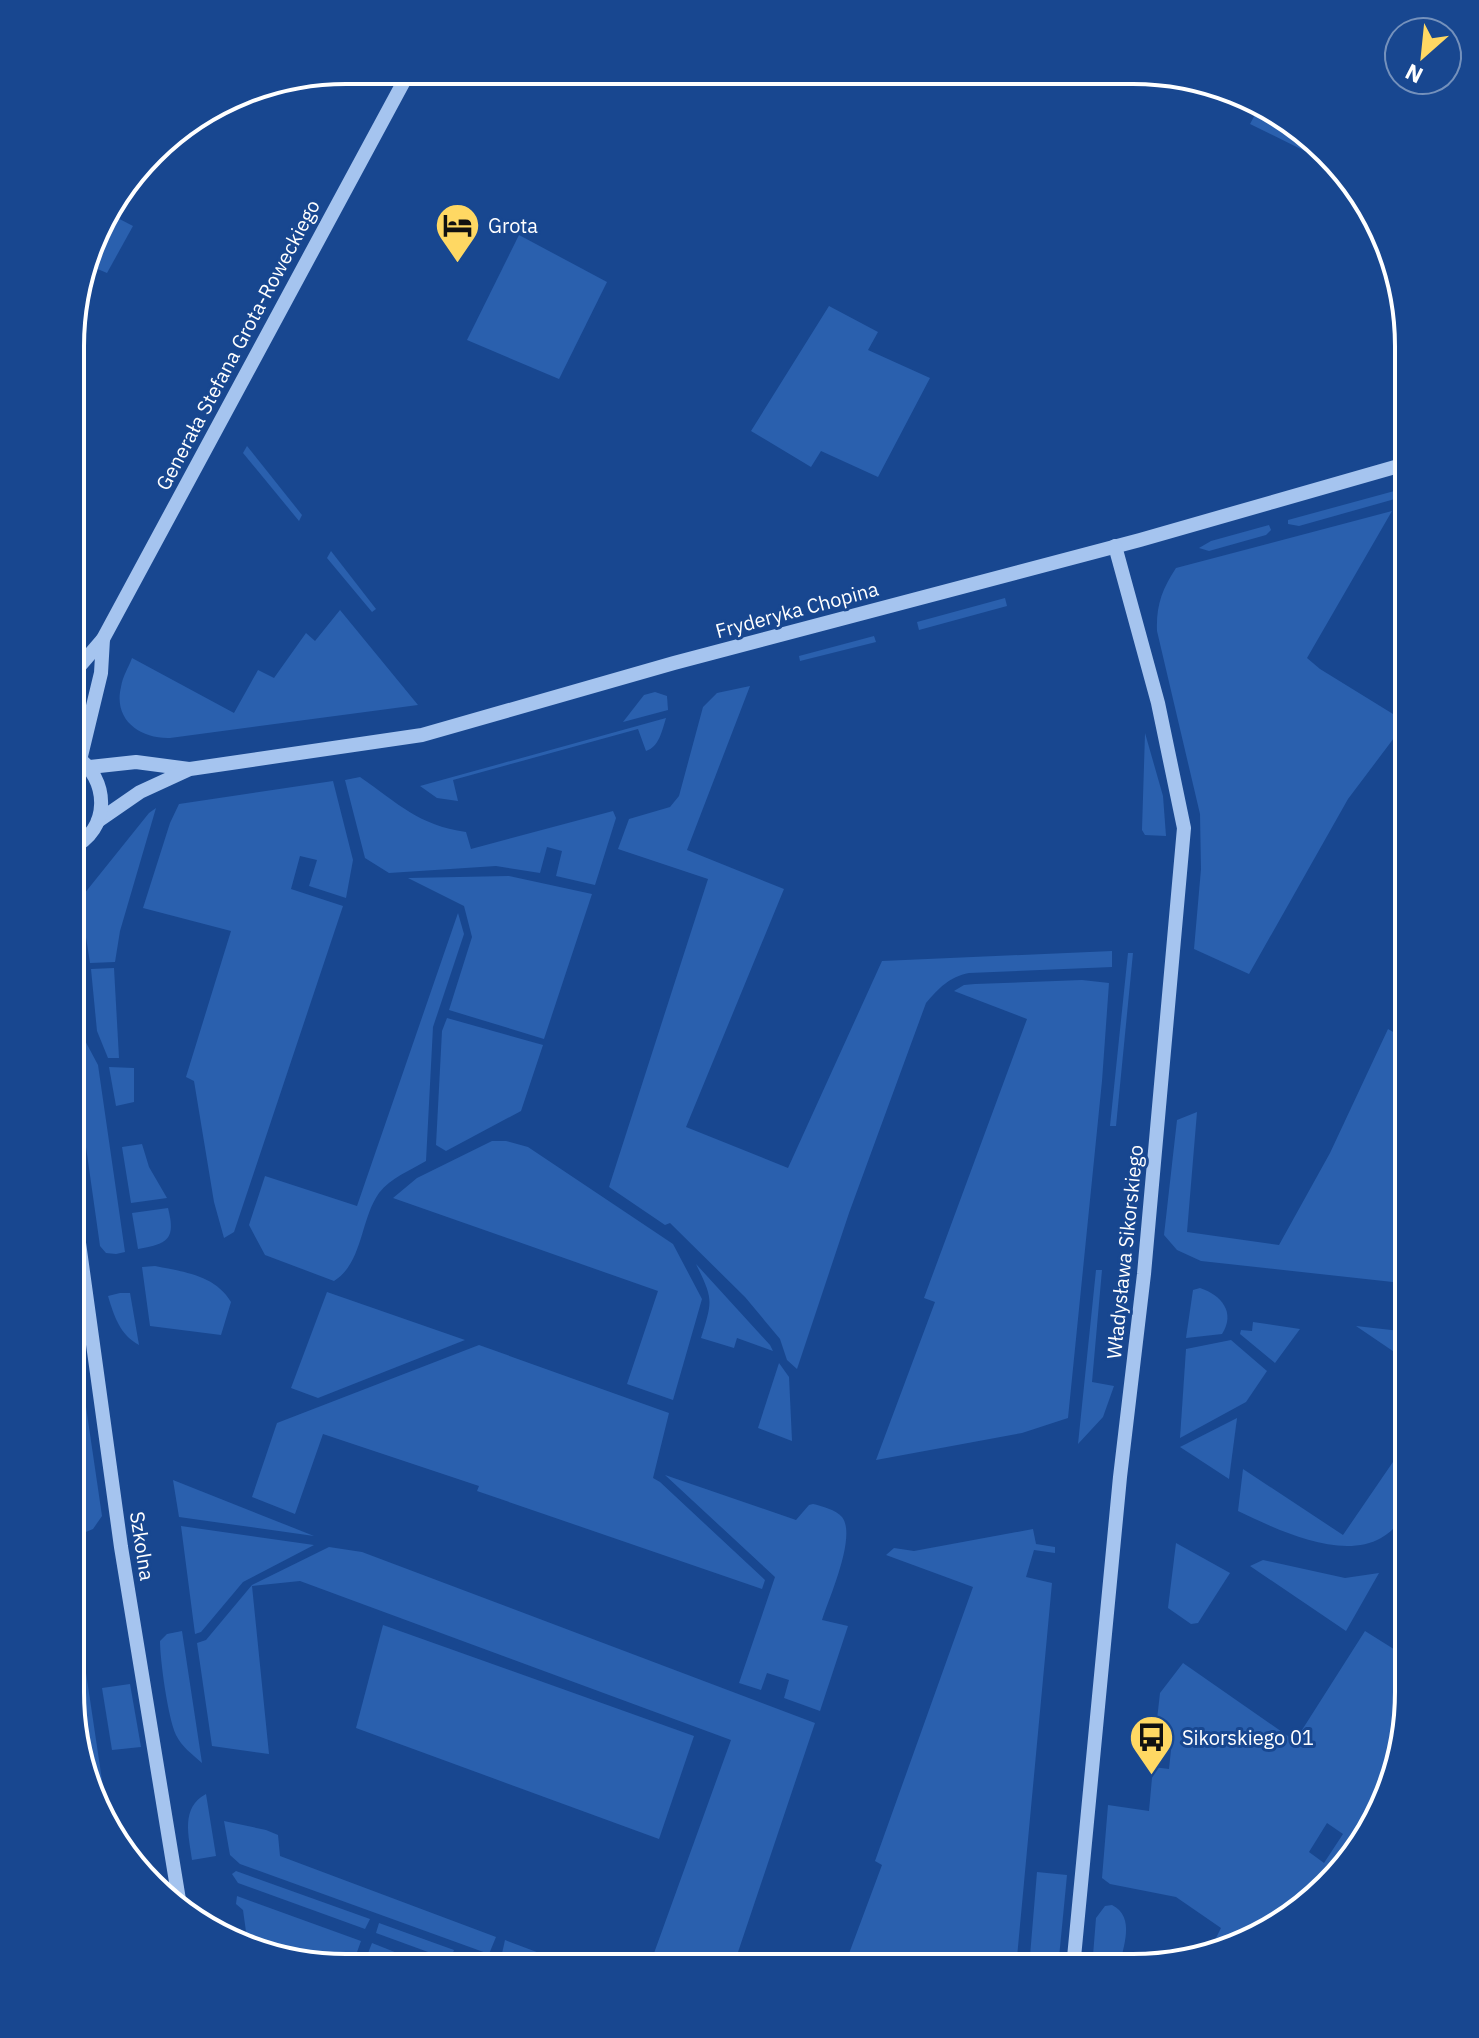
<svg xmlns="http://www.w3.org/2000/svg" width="1479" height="2038" font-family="'IBM Plex Sans',sans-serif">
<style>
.green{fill:#2a60ae;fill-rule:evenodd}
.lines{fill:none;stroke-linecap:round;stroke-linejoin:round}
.minor{stroke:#a5c4ef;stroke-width:14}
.labels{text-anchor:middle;stroke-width:6;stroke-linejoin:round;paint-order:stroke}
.poi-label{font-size:20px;fill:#fff;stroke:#184790;text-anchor:start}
.street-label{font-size:20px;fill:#fff;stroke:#184790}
.rim{fill:none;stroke:#fff;stroke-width:4}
</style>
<rect width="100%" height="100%" fill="#184790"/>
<g class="green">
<polygon points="1258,109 1301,127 1318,149 1315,156 1250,124"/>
<polygon points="106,212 133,226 107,273 88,265"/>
<polygon points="519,235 607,282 559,379 467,340"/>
<polygon points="829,306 878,332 868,350 930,378 878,477 821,451 811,467 751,431"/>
<polygon points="247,446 302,515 299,521 243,453"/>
<polygon points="1409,487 1409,495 1299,526 1288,524 1288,520"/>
<path d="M 1392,511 L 1307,658 L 1320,669 L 1406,722 L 1348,799 L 1249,974 L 1194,949 L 1201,869 L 1200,814 L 1157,631 C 1156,606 1162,589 1176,568 Z"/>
<polygon points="1269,525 1271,530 1266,535 1209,551 1199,548 1211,541"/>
<polygon points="331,551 376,609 372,612 327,558"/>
<polygon points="1005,598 1007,606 919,630 917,622"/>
<path d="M 340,610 L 418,705 L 170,738 C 140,739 113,720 121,687 C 123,675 128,669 132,658 L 234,713 L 258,670 L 274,678 L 306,633 L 315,641 Z"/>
<polygon points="874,636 876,642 800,661 799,656"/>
<path d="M 750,686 L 687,850 L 784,889 L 686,1127 L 788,1168 L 882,961 L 1112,951 L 1112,967 L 969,973 C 949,977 939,988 926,1003 L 849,1213 L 797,1369 L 787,1360 L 780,1339 L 745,1297 L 670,1223 L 665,1225 L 609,1187 L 708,879 L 618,849 L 629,819 L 670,807 L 679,796 L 703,707 L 717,693 Z"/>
<polygon points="655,692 667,696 668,710 623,722 644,695"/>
<path d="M 666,718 C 662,731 659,747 646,751 L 638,729 L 453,780 L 458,801 L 437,798 L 420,786 Z"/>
<polygon points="1145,733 1163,796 1166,836 1145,835 1142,830"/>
<path d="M 360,777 C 399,804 418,825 466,832 L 471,849 L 613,811 L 616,818 L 595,885 L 556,876 L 562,851 L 547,847 L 540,873 L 496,866 L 389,873 L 365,858 L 345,780 Z"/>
<polygon points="333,781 353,860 346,898 309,886 317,860 300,856 291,889 343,906 234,1232 224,1238 214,1202 194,1081 186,1077 231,931 143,908 170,823 179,804"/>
<polygon points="156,808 120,931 115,962 90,963 80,899 149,813"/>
<polygon points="509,876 592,894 544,1039 449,1010 472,937 464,906 408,878"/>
<path d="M 458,913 L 464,934 L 433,1027 L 426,1161 C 411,1170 390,1178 379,1193 C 360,1220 363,1263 334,1281 L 265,1255 L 249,1225 L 265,1176 L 357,1206 Z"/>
<polygon points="71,939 82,1006 82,1035 98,1065 125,1252 116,1254 106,1253 100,1246 71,1041"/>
<polygon points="1128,953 1133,953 1116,1126 1110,1126"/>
<polygon points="114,968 119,1058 108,1058 97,1031 91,969"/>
<polygon points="1082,980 1109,983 1102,1081 1068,1418 1022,1433 876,1460 935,1302 924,1298 1027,1019 954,991 964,985 975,984"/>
<polygon points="447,1018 543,1045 521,1111 446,1151 436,1145 442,1031"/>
<polygon points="1388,1029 1409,1041 1409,1280 1402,1283 1201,1261 1177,1250 1164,1235 1177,1120 1197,1112 1187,1232 1279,1245 1330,1153"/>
<polygon points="109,1067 134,1068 134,1102 116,1106"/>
<polygon points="492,1141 506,1141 528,1147 673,1244 702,1299 673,1400 627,1384 658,1291 393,1198 417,1178"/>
<polygon points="142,1144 149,1167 167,1198 131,1203 122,1147"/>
<path d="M 168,1208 C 176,1239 168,1244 138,1249 L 132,1213 Z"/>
<path d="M 696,1264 L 770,1345 L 773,1351 L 737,1338 L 734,1348 L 701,1338 C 713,1300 713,1299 696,1264 Z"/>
<path d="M 155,1266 C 184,1272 215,1275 231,1302 L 221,1335 L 150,1326 L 142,1267 Z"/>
<polygon points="1096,1270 1102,1270 1092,1382 1114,1386 1103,1417 1078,1444"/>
<path d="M 1200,1288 C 1221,1295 1236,1312 1222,1334 L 1186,1338 L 1193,1290 Z"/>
<polygon points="327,1292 465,1340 318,1398 291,1388"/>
<path d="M 120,1293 L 130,1293 L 139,1345 C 120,1335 114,1316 108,1296 Z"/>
<polygon points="1253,1322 1300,1329 1275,1363 1240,1334 1241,1330 1252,1331"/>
<polygon points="1356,1326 1409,1332 1409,1362"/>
<polygon points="1231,1340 1267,1371 1246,1402 1180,1438 1186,1349"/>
<polygon points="479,1345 669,1413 653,1478 660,1482 765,1580 762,1589 477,1491 479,1486 323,1434 295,1514 252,1497 277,1423"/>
<polygon points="71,1356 80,1366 102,1516 93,1529 81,1534 70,1459"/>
<polygon points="779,1363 789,1377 792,1441 758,1428"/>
<polygon points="1237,1418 1229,1479 1180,1447"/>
<path d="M 1408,1440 L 1408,1512 C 1400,1522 1392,1532 1381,1538 C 1340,1561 1276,1529 1238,1511 L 1243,1469 L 1343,1535 Z"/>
<path d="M 665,1475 L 796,1520 L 809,1505 L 813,1504 C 822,1506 836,1510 842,1517 C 857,1536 829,1598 822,1620 L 848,1626 L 820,1711 L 784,1698 L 789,1680 L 767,1673 L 761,1690 L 739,1683 L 775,1577 Z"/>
<polygon points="173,1480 314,1536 179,1517"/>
<polygon points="181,1526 314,1545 243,1582 201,1632 195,1634"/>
<polygon points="1033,1529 1036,1544 1055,1547 1055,1553 1034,1550 1026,1577 1052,1583 1016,1968 844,1967 882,1865 875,1861 973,1587 886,1555 894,1548 914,1551"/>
<polygon points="1176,1543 1230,1573 1198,1623 1191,1624 1168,1608"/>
<polygon points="329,1547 362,1552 815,1723 733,1967 649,1967 731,1740 300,1581 252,1586 269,1754 212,1746 197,1643 206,1640 252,1585"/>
<polygon points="1263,1560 1345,1578 1379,1573 1346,1631 1250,1566"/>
<polygon points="72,1579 109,1827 98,1814 70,1692 70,1580"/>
<polygon points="383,1625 694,1736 659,1839 356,1728"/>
<path d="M 182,1631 L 202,1763 C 192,1754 182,1747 176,1735 C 168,1718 160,1660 160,1641 L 167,1634 Z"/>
<path d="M 1365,1631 L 1408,1658 L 1408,1710 L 1362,1846 L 1255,1940 L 1210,1950 L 1221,1928 L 1176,1897 L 1110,1884 L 1102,1878 L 1108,1805 L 1149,1811 L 1153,1767 L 1169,1769 L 1171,1750 L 1154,1746 L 1160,1693 L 1183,1663 L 1295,1741 ZM 1327,1823 L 1343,1834 L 1324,1863 L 1309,1852 Z"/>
<polygon points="130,1684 141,1747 112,1750 102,1688"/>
<path d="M 206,1794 L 216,1856 L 192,1860 C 189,1836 180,1808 206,1794 Z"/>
<polygon points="224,1821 266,1830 278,1835 280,1856 496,1937 489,1954 240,1864 230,1855"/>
<polygon points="236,1871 370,1919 365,1929 238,1883 232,1874"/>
<polygon points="1037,1872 1067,1875 1058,1968 1029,1968"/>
<polygon points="237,1896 361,1941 352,1966 311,1966 247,1939 243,1910 236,1904"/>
<path d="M 1112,1905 C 1136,1917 1123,1947 1119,1968 L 1092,1968 L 1096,1918 L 1105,1906 Z"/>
<polygon points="379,1923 454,1950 450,1960 376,1933"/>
<polygon points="505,1940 574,1966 523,1966 501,1958"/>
<polygon points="372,1943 430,1966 363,1966"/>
</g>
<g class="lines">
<g class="minor">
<polyline points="72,675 103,639 410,70"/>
<polyline points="80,760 101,673 103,639"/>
<polyline points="90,767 136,762 189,769"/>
<polyline points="98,821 140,792 190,769 422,735 674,663 1140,540 1409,463"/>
<path d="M 71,848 C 111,831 110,778 75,756"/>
<polyline points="71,1185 121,1547 181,1912"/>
<polyline points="1073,1968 1120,1477 1144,1274 1184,828 1158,703 1115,546"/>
</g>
</g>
<defs>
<symbol id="hotel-pin" viewBox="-11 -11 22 30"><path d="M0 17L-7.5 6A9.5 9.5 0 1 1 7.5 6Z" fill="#ffd863" stroke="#184790"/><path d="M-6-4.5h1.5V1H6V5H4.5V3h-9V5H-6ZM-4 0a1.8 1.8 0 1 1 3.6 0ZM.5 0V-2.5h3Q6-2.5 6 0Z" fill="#111"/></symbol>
<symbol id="bus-pin" viewBox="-11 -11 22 30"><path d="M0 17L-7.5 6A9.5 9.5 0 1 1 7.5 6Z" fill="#ffd863" stroke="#184790"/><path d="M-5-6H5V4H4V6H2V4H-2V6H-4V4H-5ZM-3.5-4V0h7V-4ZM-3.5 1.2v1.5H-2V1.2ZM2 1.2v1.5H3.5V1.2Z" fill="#111"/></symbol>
</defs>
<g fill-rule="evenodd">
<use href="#hotel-pin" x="432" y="200" width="51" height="69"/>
<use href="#bus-pin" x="1126" y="1712" width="51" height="69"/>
</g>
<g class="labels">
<g class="poi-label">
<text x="488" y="233">Grota</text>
<text x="1182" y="1745">Sikorskiego 01</text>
</g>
<g class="street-label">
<text transform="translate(238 345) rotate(-62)" y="7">Generała Stefana Grota-Roweckiego</text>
<text transform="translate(797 610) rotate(-15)" y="7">Fryderyka Chopina</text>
<text transform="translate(1125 1252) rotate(-84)" y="7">Władysława Sikorskiego</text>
<text transform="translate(142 1546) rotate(81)" y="7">Szkolna</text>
</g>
</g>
<path d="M0 0H1479V2038H0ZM346 84H1133A262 262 0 0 1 1395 346V1692A262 262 0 0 1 1133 1954H346A262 262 0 0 1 84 1692V346A262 262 0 0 1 346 84Z" fill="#184790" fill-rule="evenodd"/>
<path class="rim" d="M346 84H1133A262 262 0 0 1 1395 346V1692A262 262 0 0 1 1133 1954H346A262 262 0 0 1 84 1692V346A262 262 0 0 1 346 84Z"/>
<g transform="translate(1423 56) rotate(207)"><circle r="38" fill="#184790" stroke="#7491bc" stroke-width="2"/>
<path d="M0-6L14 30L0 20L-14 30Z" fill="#ffd863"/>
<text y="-12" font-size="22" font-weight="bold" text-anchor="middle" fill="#ffffff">N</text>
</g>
</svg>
